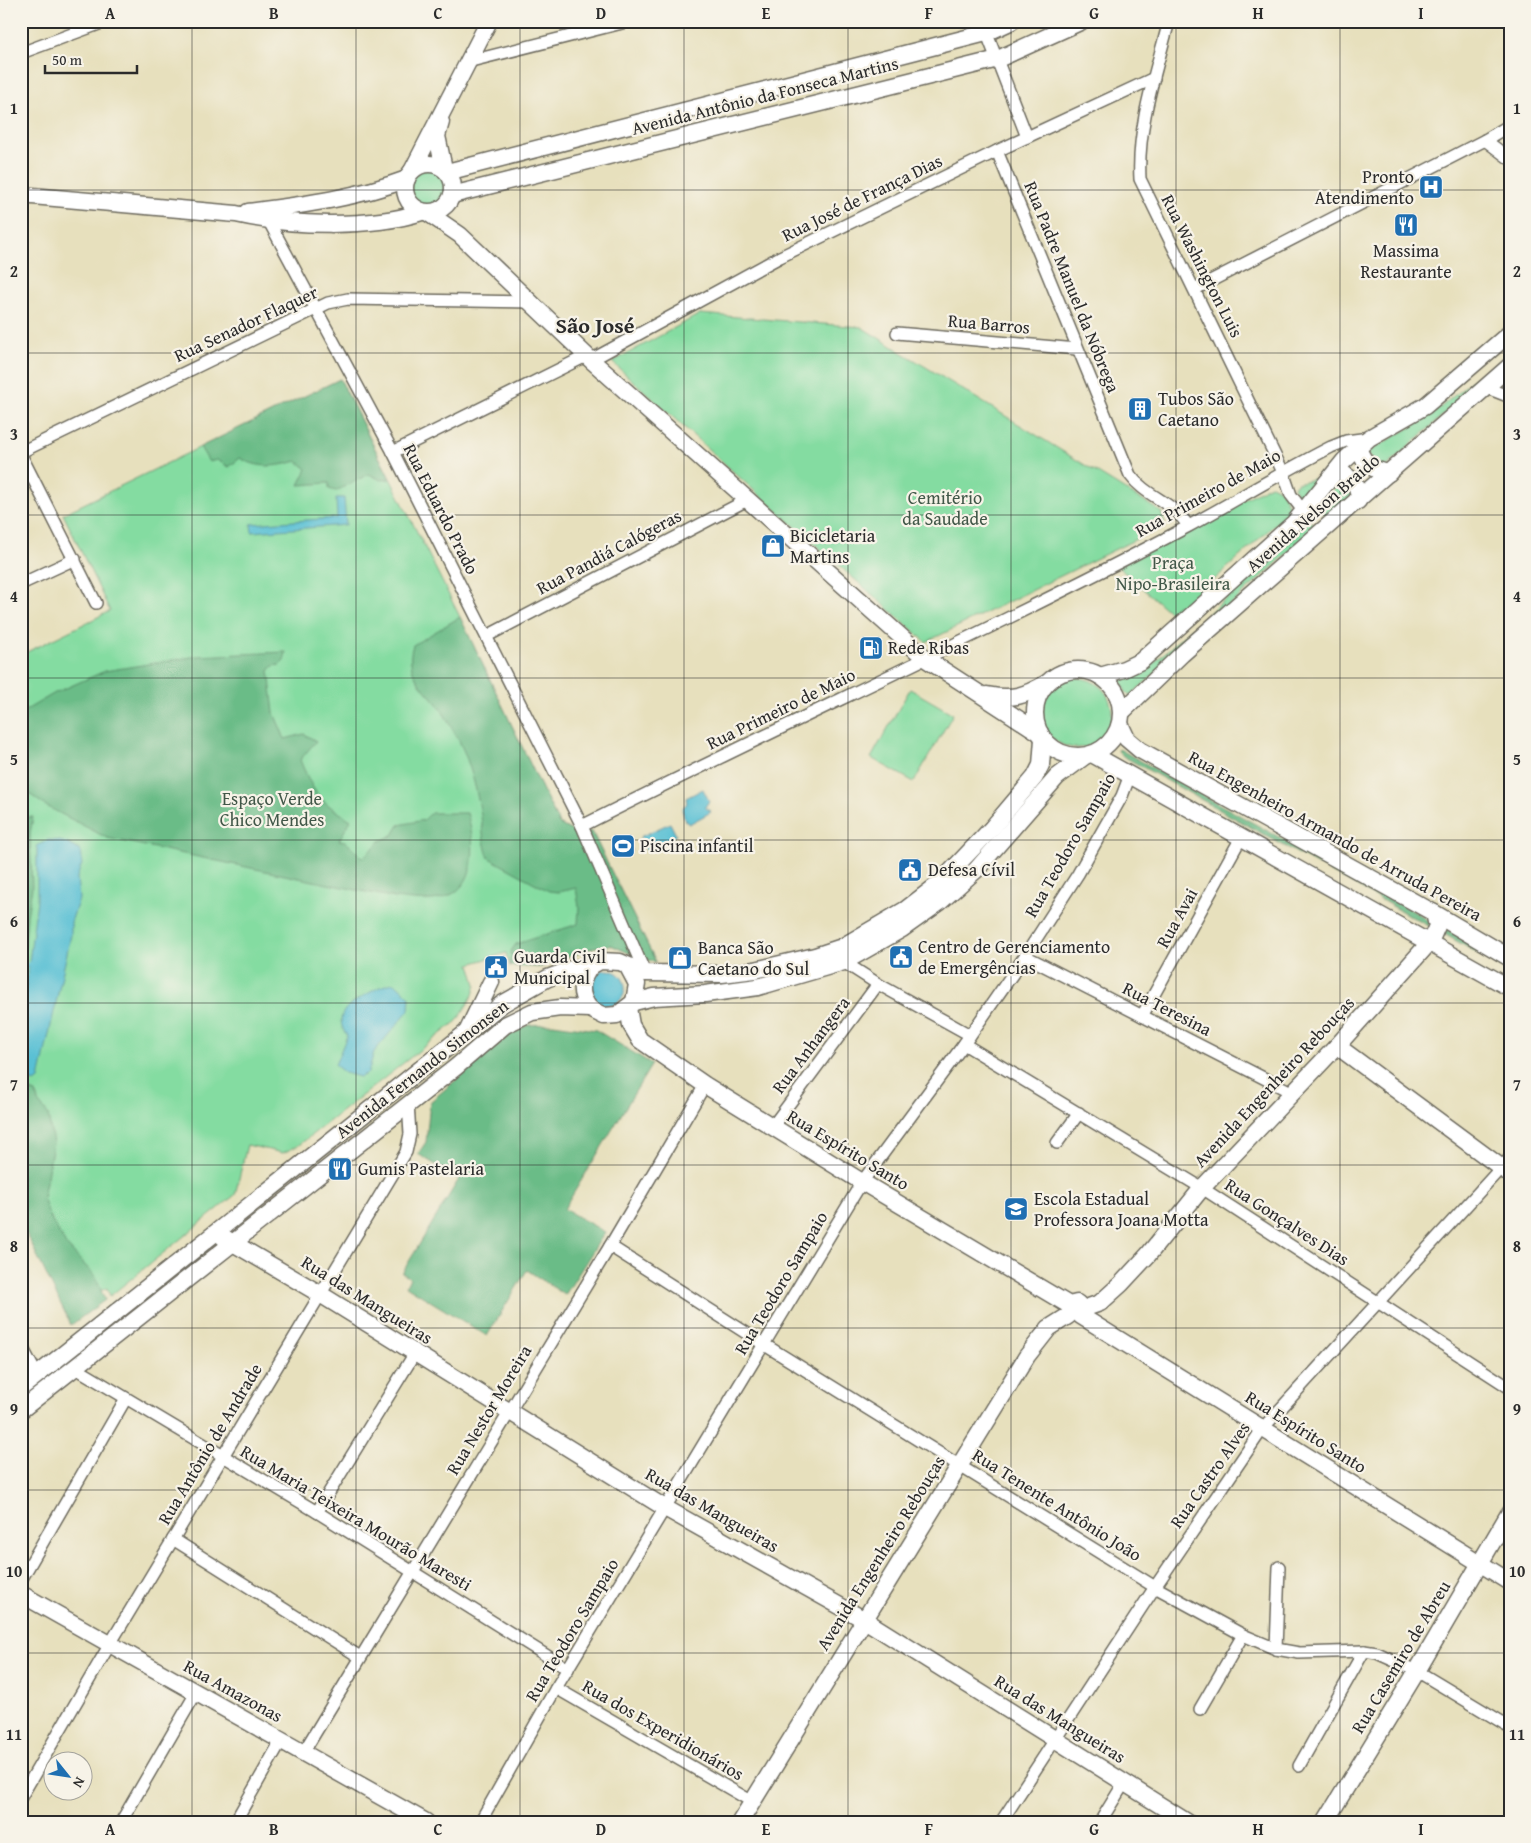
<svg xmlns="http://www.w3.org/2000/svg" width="1531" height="1843" font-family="'Gentium Book Plus',serif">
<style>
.green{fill:#84dca1;stroke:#588466}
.forest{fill:#6bbc87;stroke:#4b7459}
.water{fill:#58c0d4;stroke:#427680}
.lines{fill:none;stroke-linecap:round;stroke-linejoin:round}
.stream{stroke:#58c0d4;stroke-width:4}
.street-casing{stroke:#6d6a5e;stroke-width:14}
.secondary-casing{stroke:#6d6a5e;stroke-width:19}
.street{stroke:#fff;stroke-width:11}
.secondary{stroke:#fff;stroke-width:16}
.grid{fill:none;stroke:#2b2b2b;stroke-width:1;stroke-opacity:0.55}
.labels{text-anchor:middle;stroke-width:4.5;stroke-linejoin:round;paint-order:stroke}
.street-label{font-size:18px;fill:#2b2b2b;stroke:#f7f3e8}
.poi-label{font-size:18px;fill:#2b2b2b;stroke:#f7f3e8;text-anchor:start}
.park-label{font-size:18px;fill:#415748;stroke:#f7f3e8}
.district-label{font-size:22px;font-weight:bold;fill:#2b2b2b;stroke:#f7f3e8}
.neatline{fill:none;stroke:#2b2b2b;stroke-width:2}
.grid-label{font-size:16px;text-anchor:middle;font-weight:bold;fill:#2b2b2b}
</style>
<rect width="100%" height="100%" fill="#f7f3e8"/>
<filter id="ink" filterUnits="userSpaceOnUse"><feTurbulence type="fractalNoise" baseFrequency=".02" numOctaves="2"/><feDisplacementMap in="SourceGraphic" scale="10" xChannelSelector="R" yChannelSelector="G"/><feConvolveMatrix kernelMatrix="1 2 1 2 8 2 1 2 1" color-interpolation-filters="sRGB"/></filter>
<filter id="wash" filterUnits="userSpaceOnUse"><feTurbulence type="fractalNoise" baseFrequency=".0096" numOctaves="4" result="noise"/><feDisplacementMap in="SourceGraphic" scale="20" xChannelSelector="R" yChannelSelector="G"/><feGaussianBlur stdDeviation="1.12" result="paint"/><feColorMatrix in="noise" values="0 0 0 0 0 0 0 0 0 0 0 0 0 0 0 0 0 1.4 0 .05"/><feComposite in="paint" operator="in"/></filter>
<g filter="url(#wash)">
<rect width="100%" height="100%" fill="#e7e0bd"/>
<g class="green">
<circle cx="429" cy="188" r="19"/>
<polygon points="700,314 861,327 1161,512 1165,525 926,642 759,495 612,362"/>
<polygon points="1486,376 1384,469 1366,453 1430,416 1473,380"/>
<polygon points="340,379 460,617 559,824 574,832 592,832 656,962 640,958 611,945 595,947 541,967 510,966 506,953 470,964 476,984 473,995 457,1021 299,1145 283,1153 247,1145 235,1195 110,1296 107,1288 100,1291 105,1300 21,1221 21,655 110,611 63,514"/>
<polygon points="1313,479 1322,482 1304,505 1297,497 1294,487 1297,483"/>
<polygon points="1340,482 1348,486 1352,495 1329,515 1316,511"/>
<polygon points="1271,485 1281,490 1291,510 1174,616 1117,566"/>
<polygon points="1308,521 1315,524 1310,533 1130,696 1126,693 1121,680 1141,674 1298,534 1298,530"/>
<circle cx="1077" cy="713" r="35"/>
<polygon points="910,689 953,714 914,782 871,758"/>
</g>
<g class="forest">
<path d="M 340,379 L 390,479 L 381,480 L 369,474 L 336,491 L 329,489 L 329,483 L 299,485 L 307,469 L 297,461 C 276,467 259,469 240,458 L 229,467 L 217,460 L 209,462 L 200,447 Z"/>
<path d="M 460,617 L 559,824 L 574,832 L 592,832 L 656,962 L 640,958 L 611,945 L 595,947 L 541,967 L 510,966 L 511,951 L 516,944 L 578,924 L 579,907 L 576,888 L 559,892 L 549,891 L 489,858 C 482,841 483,826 480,809 C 475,783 468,755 454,732 C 449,723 444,713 438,705 C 423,687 404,672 413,645 Z"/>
<path d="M 286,652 L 284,661 L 280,665 L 273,666 L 269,671 L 274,713 L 285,739 L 304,734 L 316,741 L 300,760 C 315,795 318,800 351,820 L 339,840 L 345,841 L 363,858 L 380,841 L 393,835 L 399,825 L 424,820 L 431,813 L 467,813 C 475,838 479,884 448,896 C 432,903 412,900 395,898 L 107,838 L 46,806 L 21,788 L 21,713 L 55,693 L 105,671 L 198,656 Z"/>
<polygon points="1119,749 1422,916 1428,921 1430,927 1123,756 1118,751"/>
<polygon points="33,817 30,834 32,888 27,916 21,1000 21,818"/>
<polygon points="1443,927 1510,967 1510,972 1441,932"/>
<polygon points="553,1024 596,1030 652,1064 564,1209 605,1232 565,1295 527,1270 487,1336 406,1286 410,1278 402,1273 459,1179 418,1154 426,1142 430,1102 509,1035 528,1025"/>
<polygon points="21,1088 36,1093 38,1102 48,1114 53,1144 43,1198 50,1217 66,1245 95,1276 105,1300 71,1325 21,1223"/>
</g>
<g class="water">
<polygon points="336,498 344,498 346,525 252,532 251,524 337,518"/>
<polygon points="703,789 709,801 705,807 711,812 689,824 685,821 682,809 687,803 686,798"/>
<polygon points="670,823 676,835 647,852 640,837"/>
<polygon points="625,836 632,851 623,855 615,840"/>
<path d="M 48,840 C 60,840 70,843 80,851 L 82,864 L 77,877 L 79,899 L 71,922 L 71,935 L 39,1079 L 35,1082 L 21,1078 L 23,1009 L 37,900 L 37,846 Z"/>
<circle cx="607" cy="988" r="18"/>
<path d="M 395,983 L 410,997 L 409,1010 L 374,1052 L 368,1073 L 360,1077 L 345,1073 L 335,1065 L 347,1036 C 331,1013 351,1003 369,993 C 378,988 385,984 395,983 Z"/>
</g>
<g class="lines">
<polyline class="stream" points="21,968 30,964"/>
</g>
</g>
<g filter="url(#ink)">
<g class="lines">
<defs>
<g id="street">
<polyline points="982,21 1027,137"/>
<path d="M 1169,21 C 1156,72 1137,125 1140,179 L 1283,472 L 1291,495 L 1304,512"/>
<polyline points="21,53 107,21"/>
<polyline points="471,61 630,21"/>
<polyline points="1485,140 1510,159"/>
<path d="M 997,151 L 1130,475 C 1146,497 1174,502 1188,526"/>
<polyline points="266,216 393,452 582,826 645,973"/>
<polyline points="1195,289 1485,140 1510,125"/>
<polyline points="897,333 1077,349"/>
<polyline points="591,360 780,257 997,151 1154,78"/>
<polyline points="1487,388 1510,397"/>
<polyline points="21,452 328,303 348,299 532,302"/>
<polyline points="393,452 586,356"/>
<polyline points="21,455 96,603"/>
<polyline points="21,584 75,559"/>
<polyline points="487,636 749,499"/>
<path d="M 582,826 C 783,724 989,632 1187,527 C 1235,501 1282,472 1331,447 L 1346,441 L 1369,438"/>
<polyline points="1025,956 1293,1093"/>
<polyline points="839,959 878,984 970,1035"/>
<polyline points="1142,1016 1242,836"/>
<polyline points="964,1044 1202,1188 1510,1388"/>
<polyline points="772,1127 878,984"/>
<polyline points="1057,1143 1079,1113"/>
<polyline points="610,1246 765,1345 1155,1587 1243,1635 1276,1649 1299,1653 1364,1651 1377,1653 1417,1671 1510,1727"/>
<polyline points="21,1345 37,1375"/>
<polyline points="74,1367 317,1512 568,1669"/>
<polyline points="317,1512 415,1353"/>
<polyline points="173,1539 360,1657"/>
<polyline points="21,1580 125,1400"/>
<polyline points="1276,1649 1279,1567"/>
<polyline points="556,1688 751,1801"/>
<polyline points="1200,1709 1243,1635"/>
<polyline points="303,1753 610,1246 705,1085"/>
<polyline points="1299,1766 1364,1651"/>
<polyline points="21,1797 110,1644 406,1152 410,1134 408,1103"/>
<polyline points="121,1822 196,1693"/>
<polyline points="235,1822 281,1741"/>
<polyline points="480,1822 556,1688 862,1182 964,1044 1025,956 1078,874 1122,796 1130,775"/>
<polyline points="1001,1822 1155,1587 1263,1428 1510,1158"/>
<polyline points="1100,1822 1124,1783"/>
</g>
<g id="secondary">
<polyline points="441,122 437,136 444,169"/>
<circle cx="429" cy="188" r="24"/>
<polyline points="412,171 489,21"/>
<polyline points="447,172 986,33 1012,21"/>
<path d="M 21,195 L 236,214 C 289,226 370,229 422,212"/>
<polyline points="452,195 998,59 1082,21"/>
<path d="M 248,212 C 301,205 357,198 407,179"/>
<polyline points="428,213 460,235 591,360 926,659 1040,733"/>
<path d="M 1358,448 C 1364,464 1372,470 1389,473"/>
<path d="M 1337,470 C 1350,477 1361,484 1358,501"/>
<circle cx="1078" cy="713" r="43"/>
<polyline points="1100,676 1124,669 1141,661 1294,523 1344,461 1369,438 1425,406 1510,333"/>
<path d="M 987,695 C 1014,700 1024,696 1047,683"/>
<polyline points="1122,712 1182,654 1510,366"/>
<polyline points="1120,724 1127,739 1140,750 1434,913 1510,958"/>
<polyline points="1092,754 1510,988"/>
<polyline points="628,967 637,984 634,1002"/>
<polyline points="628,1008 631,1025 640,1040 705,1085 862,1182 1069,1305 1077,1303 1083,1309"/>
<path d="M 590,1009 C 578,994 580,980 591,966"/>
<polyline points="468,1030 491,982"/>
<polyline points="1337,1046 1510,1174"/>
<polyline points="223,1237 320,1294 665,1508 863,1619 1187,1822"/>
<polyline points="1083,1309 1100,1303 1121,1284 1148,1255 1202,1188 1337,1046 1430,942 1437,926 1434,913"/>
<polyline points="1081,1316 1510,1582"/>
<polyline points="21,1388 502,1004 548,978 572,969 591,966 600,961 620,962 645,973 722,974 755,970 815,956 842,947 905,910 940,883 992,828 1035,777 1041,765 1043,739"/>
<polyline points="21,1410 456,1067 505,1025 532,1012 560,1008 590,1009 604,1016 617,1015 634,1002 654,997 705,994 758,987 844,962 902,929 940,902 976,870 1057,777 1085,756"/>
<polyline points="21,1594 426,1822"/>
<polyline points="740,1822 1027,1356 1049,1328 1068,1316"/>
<polyline points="1325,1822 1417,1671 1510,1512"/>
</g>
</defs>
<use href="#street" class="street-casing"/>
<use href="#secondary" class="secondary-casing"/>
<use href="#street" class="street"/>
<use href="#secondary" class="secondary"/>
</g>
</g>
<path class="grid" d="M 192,21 L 192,1822M 356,21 L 356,1822M 520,21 L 520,1822M 684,21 L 684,1822M 848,21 L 848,1822M 1011,21 L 1011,1822M 1176,21 L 1176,1822M 1340,21 L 1340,1822M 21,190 L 1510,190M 21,353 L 1510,353M 21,515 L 1510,515M 21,678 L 1510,678M 21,840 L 1510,840M 21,1003 L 1510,1003M 21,1165 L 1510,1165M 21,1328 L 1510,1328M 21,1490 L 1510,1490M 21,1653 L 1510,1653"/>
<defs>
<symbol id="hospital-square" viewBox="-11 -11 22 22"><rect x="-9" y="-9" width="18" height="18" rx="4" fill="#1f6fb2" stroke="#f7f3e8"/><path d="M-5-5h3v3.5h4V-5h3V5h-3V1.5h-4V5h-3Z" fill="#fff"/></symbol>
<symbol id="restaurant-square" viewBox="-11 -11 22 22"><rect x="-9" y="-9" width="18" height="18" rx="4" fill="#1f6fb2" stroke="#f7f3e8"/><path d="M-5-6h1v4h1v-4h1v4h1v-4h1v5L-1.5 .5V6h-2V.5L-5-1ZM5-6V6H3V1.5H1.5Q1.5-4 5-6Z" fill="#fff"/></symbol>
<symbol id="building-square" viewBox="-11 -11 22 22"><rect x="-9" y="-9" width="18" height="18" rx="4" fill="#1f6fb2" stroke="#f7f3e8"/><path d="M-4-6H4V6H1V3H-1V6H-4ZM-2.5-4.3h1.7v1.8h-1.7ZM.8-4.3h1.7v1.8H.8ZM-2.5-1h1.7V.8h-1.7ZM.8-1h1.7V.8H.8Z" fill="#fff"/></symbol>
<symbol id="shop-square" viewBox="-11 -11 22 22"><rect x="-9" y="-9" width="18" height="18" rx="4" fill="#1f6fb2" stroke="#f7f3e8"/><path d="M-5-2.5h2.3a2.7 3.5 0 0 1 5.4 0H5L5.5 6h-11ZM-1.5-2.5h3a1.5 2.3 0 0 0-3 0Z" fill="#fff"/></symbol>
<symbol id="fuel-square" viewBox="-11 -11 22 22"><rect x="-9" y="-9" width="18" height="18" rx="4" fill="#1f6fb2" stroke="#f7f3e8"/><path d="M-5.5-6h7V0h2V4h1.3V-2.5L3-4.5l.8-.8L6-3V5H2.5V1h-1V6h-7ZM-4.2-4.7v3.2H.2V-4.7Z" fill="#fff"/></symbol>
<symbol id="stadium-square" viewBox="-11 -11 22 22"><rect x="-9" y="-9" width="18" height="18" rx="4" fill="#1f6fb2" stroke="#f7f3e8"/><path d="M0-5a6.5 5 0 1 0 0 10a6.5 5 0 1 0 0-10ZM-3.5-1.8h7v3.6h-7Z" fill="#fff"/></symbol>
<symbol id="civic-square" viewBox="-11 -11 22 22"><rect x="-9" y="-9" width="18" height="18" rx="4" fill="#1f6fb2" stroke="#f7f3e8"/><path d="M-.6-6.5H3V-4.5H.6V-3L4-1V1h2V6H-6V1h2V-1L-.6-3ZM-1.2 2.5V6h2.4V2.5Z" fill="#fff"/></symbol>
<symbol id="school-square" viewBox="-11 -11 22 22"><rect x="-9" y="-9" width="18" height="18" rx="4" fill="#1f6fb2" stroke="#f7f3e8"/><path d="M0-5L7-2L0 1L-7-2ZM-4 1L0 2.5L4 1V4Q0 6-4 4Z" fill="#fff"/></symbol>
</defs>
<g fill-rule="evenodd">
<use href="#hospital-square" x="1417" y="173" width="28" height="28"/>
<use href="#restaurant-square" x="1392" y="211" width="28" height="28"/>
<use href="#building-square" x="1126" y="395" width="28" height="28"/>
<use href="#shop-square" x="759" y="532" width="28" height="28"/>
<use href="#fuel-square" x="857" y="634" width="28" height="28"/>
<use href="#stadium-square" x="609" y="832" width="28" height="28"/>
<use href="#civic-square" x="896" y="856" width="28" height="28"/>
<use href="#civic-square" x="887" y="943" width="28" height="28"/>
<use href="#shop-square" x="666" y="944" width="28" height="28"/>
<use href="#civic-square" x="482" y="953" width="28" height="28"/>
<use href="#restaurant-square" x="326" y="1155" width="28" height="28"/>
<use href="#school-square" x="1002" y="1195" width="28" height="28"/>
</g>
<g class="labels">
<g class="street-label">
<text transform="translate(765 96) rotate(-14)" y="6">Avenida Antônio da Fonseca Martins</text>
<text transform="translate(862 198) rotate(-26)" y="6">Rua José de França Dias</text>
<text transform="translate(1202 266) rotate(63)" y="6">Rua Washington Luis</text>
<text transform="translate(1072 287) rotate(68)" y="6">Rua Padre Manuel da Nóbrega</text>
<text transform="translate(246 324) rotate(-25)" y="6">Rua Senador Flaquer</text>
<text transform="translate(989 324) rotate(5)" y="6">Rua Barros</text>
<text transform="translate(1208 493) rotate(-29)" y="6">Rua Primeiro de Maio</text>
<text transform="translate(441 509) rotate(63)" y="6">Rua Eduardo Prado</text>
<text transform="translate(1313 513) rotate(-41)" y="6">Avenida Nelson Braido</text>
<text transform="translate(609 552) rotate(-28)" y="6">Rua Pandiá Calógeras</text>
<text transform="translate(781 709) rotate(-26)" y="6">Rua Primeiro de Maio</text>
<text transform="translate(1335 836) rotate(29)" y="6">Rua Engenheiro Armando de Arruda Pereira</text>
<text transform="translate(1070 845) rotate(-60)" y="6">Rua Teodoro Sampaio</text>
<text transform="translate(1177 918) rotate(-61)" y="6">Rua Avai</text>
<text transform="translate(1167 1009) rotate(27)" y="6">Rua Teresina</text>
<text transform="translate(811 1045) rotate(-53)" y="6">Rua Anhangera</text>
<text transform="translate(422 1069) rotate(-38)" y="6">Avenida Fernando Simonsen</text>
<text transform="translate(1274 1082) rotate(-47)" y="6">Avenida Engenheiro Rebouças</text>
<text transform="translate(848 1150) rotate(31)" y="6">Rua Espírito Santo</text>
<text transform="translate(1287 1222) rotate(33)" y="6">Rua Gonçalves Dias</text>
<text transform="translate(781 1283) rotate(-59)" y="6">Rua Teodoro Sampaio</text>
<text transform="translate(367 1300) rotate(32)" y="6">Rua das Mangueiras</text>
<text transform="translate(489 1410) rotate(-59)" y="6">Rua Nestor Moreira</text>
<text transform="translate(1306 1432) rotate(32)" y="6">Rua Espírito Santo</text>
<text transform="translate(210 1444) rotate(-59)" y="6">Rua Antônio de Andrade</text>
<text transform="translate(1210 1475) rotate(-55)" y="6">Rua Castro Alves</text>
<text transform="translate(1057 1505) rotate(32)" y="6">Rua Tenente Antônio João</text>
<text transform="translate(712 1510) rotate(30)" y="6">Rua das Mangueiras</text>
<text transform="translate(356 1518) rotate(31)" y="6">Rua Maria Teixeira Mourão Maresti</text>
<text transform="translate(881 1553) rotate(-58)" y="6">Avenida Engenheiro Rebouças</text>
<text transform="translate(572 1630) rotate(-59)" y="6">Rua Teodoro Sampaio</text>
<text transform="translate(1401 1657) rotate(-59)" y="6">Rua Casemiro de Abreu</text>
<text transform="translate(233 1691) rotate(29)" y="6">Rua Amazonas</text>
<text transform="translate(1060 1719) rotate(32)" y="6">Rua das Mangueiras</text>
<text transform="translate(663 1730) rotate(30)" y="6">Rua dos Experidionários</text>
</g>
<g class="poi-label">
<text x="1414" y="183" text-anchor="end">Pronto<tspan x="1414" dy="21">Atendimento</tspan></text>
<text x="1406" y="257" text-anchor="middle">Massima<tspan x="1406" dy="21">Restaurante</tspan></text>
<text x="1158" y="405">Tubos São<tspan x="1158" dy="21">Caetano</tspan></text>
<text x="790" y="542">Bicicletaria<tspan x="790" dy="21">Martins</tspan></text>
<text x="888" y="654">Rede Ribas</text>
<text x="640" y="852">Piscina infantil</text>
<text x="928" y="876">Defesa Cívil</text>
<text x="918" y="953">Centro de Gerenciamento<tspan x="918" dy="21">de Emergências</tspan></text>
<text x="698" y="954">Banca São<tspan x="698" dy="21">Caetano do Sul</tspan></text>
<text x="514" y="963">Guarda Civil<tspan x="514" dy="21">Municipal</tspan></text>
<text x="358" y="1175">Gumis Pastelaria</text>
<text x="1034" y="1205">Escola Estadual<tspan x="1034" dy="21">Professora Joana Motta</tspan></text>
</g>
<g class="park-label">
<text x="945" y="504">Cemitério<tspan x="945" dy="21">da Saudade</tspan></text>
<text x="1173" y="569">Praça<tspan x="1173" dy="21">Nipo-Brasileira</tspan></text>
<text x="272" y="805">Espaço Verde<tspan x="272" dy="21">Chico Mendes</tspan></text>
</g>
<g class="district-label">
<text x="595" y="333">São José</text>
</g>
</g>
<rect width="1531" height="1843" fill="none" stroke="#f7f3e8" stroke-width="55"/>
<g transform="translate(68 1776) rotate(120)"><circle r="24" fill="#f7f3e8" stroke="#a5a39c"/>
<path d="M0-4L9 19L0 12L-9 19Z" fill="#1f6fb2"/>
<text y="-8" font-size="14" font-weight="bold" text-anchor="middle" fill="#2b2b2b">N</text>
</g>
<path d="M45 65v8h92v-8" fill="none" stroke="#2b2b2b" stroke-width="2.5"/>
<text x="52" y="65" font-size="15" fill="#2b2b2b" stroke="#f7f3e8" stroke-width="4" paint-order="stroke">50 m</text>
<rect x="28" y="28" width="1476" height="1788" class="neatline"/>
<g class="grid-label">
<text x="110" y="19">A</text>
<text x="274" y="19">B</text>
<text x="438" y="19">C</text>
<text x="601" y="19">D</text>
<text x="766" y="19">E</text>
<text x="929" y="19">F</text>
<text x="1094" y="19">G</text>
<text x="1258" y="19">H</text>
<text x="1421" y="19">I</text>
<text x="14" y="114">1</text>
<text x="1517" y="114">1</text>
<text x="14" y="277">2</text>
<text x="1517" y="277">2</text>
<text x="14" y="440">3</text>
<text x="1517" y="440">3</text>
<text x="14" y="602">4</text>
<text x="1517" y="602">4</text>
<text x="14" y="765">5</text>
<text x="1517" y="765">5</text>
<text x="14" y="927">6</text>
<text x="1517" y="927">6</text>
<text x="14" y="1090">7</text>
<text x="1517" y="1090">7</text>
<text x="14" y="1252">8</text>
<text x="1517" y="1252">8</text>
<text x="14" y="1415">9</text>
<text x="1517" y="1415">9</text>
<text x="14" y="1577">10</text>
<text x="1517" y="1577">10</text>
<text x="14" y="1740">11</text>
<text x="1517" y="1740">11</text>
<text x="110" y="1835">A</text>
<text x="274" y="1835">B</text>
<text x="438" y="1835">C</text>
<text x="601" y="1835">D</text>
<text x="766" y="1835">E</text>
<text x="929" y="1835">F</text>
<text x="1094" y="1835">G</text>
<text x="1258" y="1835">H</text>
<text x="1421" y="1835">I</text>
</g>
</svg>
